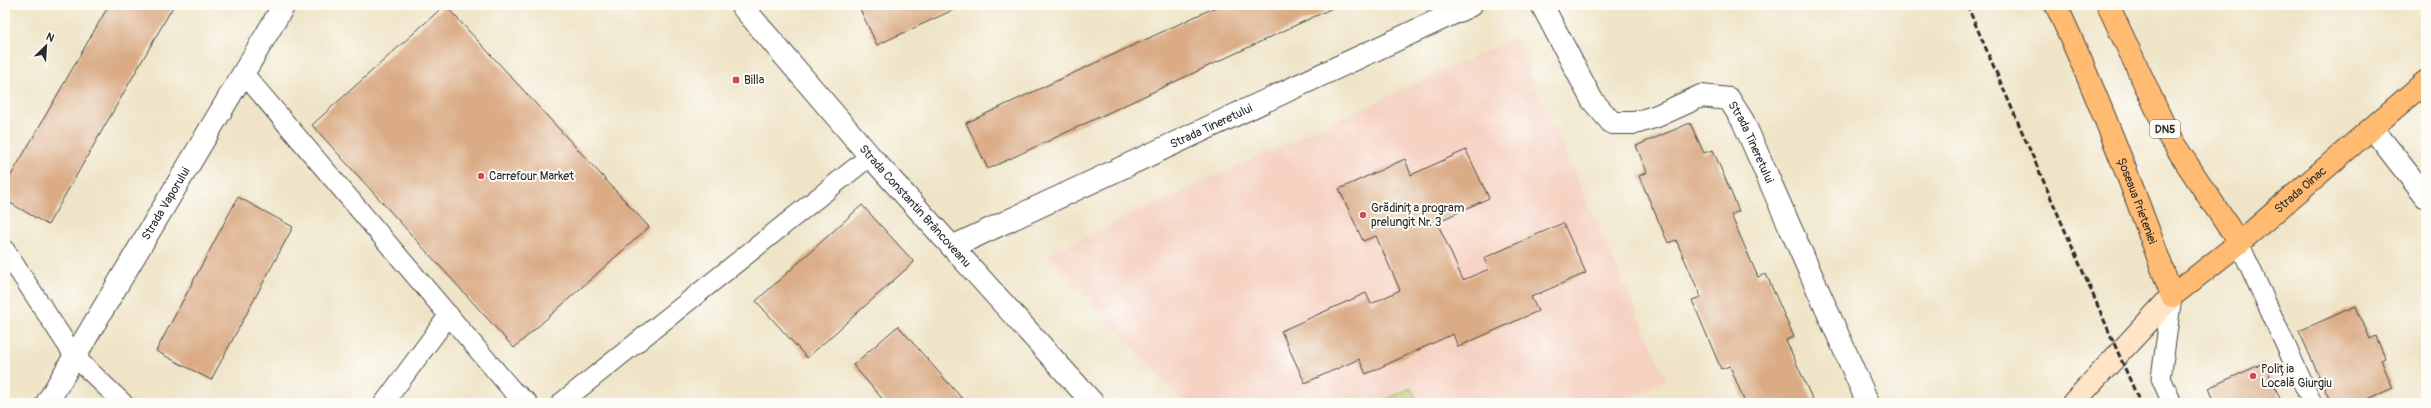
<svg xmlns="http://www.w3.org/2000/svg" width="2431" height="408" font-family="Pangolin,sans-serif">
<style>
.built{fill:#f6d2c3}
.green{fill:#bfd072;stroke:#757e4e}
.building{fill:#daab85}
.lines{fill:none;stroke-linecap:round;stroke-linejoin:round}
.service-casing{stroke:#484742;stroke-width:21}
.minor-casing{stroke:#484742;stroke-width:24}
.tertiary-casing{stroke:#484742;stroke-width:24}
.secondary-casing{stroke:#484742;stroke-width:24}
.primary-casing{stroke:#484742;stroke-width:24}
.service{stroke:#fff;stroke-width:19}
.minor{stroke:#fff;stroke-width:22}
.tertiary{stroke:#fff;stroke-width:22}
.secondary{stroke:#ffe4c6;stroke-width:22}
.primary{stroke:#ffbb71;stroke-width:22}
.rail{stroke:#2b2b2b;stroke-width:3;stroke-dasharray:6 3;stroke-linecap:butt}
.poi-dot{fill:#d1495b;stroke:#fdfcf7;stroke-width:1.5}
.labels{text-anchor:middle;stroke-width:4;stroke-linejoin:round;paint-order:stroke}
.shield{fill:#fdfcf7;stroke:#6a6a68;stroke-width:1}
.shield-label{font-size:11px;font-weight:bold;fill:#2b2b2b}
.poi-label{font-size:12px;fill:#2b2b2b;stroke:#fdfcf7;text-anchor:start}
.street-label{font-size:12px;fill:#2b2b2b;stroke:#fdfcf7}
</style>
<rect width="100%" height="100%" fill="#fdfcf7"/>
<filter id="ink" filterUnits="userSpaceOnUse"><feTurbulence type="fractalNoise" baseFrequency=".025" numOctaves="2"/><feDisplacementMap in="SourceGraphic" scale="8" xChannelSelector="R" yChannelSelector="G"/><feConvolveMatrix kernelMatrix="1 2 1 2 8 2 1 2 1" color-interpolation-filters="sRGB"/></filter>
<filter id="wash" filterUnits="userSpaceOnUse"><feTurbulence type="fractalNoise" baseFrequency=".012" numOctaves="4" result="noise"/><feDisplacementMap in="SourceGraphic" scale="16" xChannelSelector="R" yChannelSelector="G"/><feGaussianBlur stdDeviation="0.9" result="paint"/><feColorMatrix in="noise" values="0 0 0 0 0 0 0 0 0 0 0 0 0 0 0 0 0 1.4 0 .05"/><feComposite in="paint" operator="in"/></filter>
<g filter="url(#wash)">
<rect width="100%" height="100%" fill="#efe4c7"/>
<polygon class="built" points="1514,38 1667,380 1617,403 1183,403 1048,254"/>
<polygon class="green" points="1411,388 1418,403 1379,403"/>
<g id="blocks">
<g class="building">
<polygon points="109,5 174,5 48,225 5,200 5,186"/>
<polygon points="445,5 649,227 514,348 312,125"/>
<polygon points="858,5 964,5 877,45"/>
<polygon points="1220,5 1339,5 988,169 966,123"/>
<polygon points="1690,123 1704,153 1713,150 1739,211 1731,215 1758,277 1766,274 1794,337 1786,340 1814,403 1745,403 1730,366 1721,369 1692,300 1701,297 1676,240 1668,243 1639,176 1647,172 1636,146"/>
<polygon points="1466,150 1489,198 1437,222 1463,280 1489,269 1484,258 1563,223 1586,273 1531,297 1538,311 1458,347 1453,334 1366,374 1359,359 1305,383 1281,331 1366,293 1371,304 1400,290 1376,236 1363,241 1339,189 1405,159 1411,175"/>
<polygon points="238,197 293,227 211,380 156,351"/>
<polygon points="862,205 914,262 807,358 756,301"/>
<polygon points="2356,306 2370,339 2376,336 2385,358 2381,360 2393,388 2359,403 2331,403 2299,331"/>
<polygon points="898,326 966,403 886,403 853,365"/>
<polygon points="2264,363 2282,403 2214,403 2208,388"/>
</g>
</g>
</g>
<g filter="url(#ink)">
<use href="#blocks" fill-opacity="0" stroke="#484742" stroke-width="1"/>
<g class="lines">
<defs>
<g id="service">
<polyline points="244,74 512,390 528,403"/>
<polyline points="2239,243 2312,403"/>
<polyline points="5,250 75,357 123,403"/>
<polyline points="384,403 449,315"/>
<polyline points="561,403 870,156"/>
<polyline points="2172,403 2161,378 2172,296"/>
</g>
<g id="minor">
<path id="s1" d="M 1542,5 L 1592,100 L 1612,123 L 1635,123 L 1657,116 L 1701,96 L 1729,99 L 1743,121 L 1868,403"/>
<polyline points="2373,129 2426,197"/>
<path id="s2" d="M 952,247 L 1471,5"/>
<path id="s3" d="M 47,403 L 284,5"/>
</g>
<g id="tertiary">
<path id="s4" d="M 741,5 L 870,156 L 1093,403"/>
</g>
<polyline id="secondary" points="2073,403 2172,296"/>
<g id="primary">
<path id="s5" d="M 2056,5 C 2100,100 2137,197 2172,296 L 2239,243 L 2426,81"/>
<polyline points="2108,5 2170,138 2239,243"/>
</g>
</defs>
<use href="#service" class="service-casing"/>
<use href="#minor" class="minor-casing"/>
<use href="#tertiary" class="tertiary-casing"/>
<use href="#secondary" class="secondary-casing"/>
<use href="#primary" class="primary-casing"/>
<use href="#service" class="service"/>
<use href="#minor" class="minor"/>
<use href="#tertiary" class="tertiary"/>
<use href="#secondary" class="secondary"/>
<use href="#primary" class="primary"/>
<polyline class="rail" points="1967,5 2140,403"/>
</g>
</g>
<g class="poi-dot">
<rect x="732" y="76" width="8" height="8" rx="2"/>
<circle cx="481" cy="176" r="4"/>
<circle cx="1363" cy="215" r="4"/>
<circle cx="2253" cy="376" r="4"/>
</g>
<g class="labels">
<rect class="shield" x="2150" y="120" width="30" height="18" rx="3"/>
<g class="shield-label">
<text x="2165" y="133">DN5</text>
</g>
<g class="poi-label">
<text x="744" y="84">Billa</text>
<text x="489" y="180">Carrefour Market</text>
<text x="1371" y="212">Grădinița program<tspan x="1371" dy="14">prelungit Nr. 3</tspan></text>
<text x="2261" y="373">Poliția<tspan x="2261" dy="14">Locală Giurgiu</tspan></text>
</g>
<g class="street-label">
<text dy="4" stroke="none"><textPath href="#s2" startOffset="286">Strada Tineretului</textPath></text>
<text dy="4" stroke="none"><textPath href="#s1" startOffset="309">Strada Tineretului</textPath></text>
<text dy="4" stroke="none"><textPath href="#s5" startOffset="480">Strada Oinac</textPath></text>
<text dy="4" stroke="none"><textPath href="#s5" startOffset="212">Șoseaua Prieteniei</textPath></text>
<text dy="4" stroke="none"><textPath href="#s3" startOffset="232">Strada Vaporului</textPath></text>
<text dy="4" stroke="none"><textPath href="#s4" startOffset="266">Strada Constantin Brâncoveanu</textPath></text>
</g>
</g>
<rect width="2431" height="408" fill="none" stroke="#fdfcf7" stroke-width="20"/>
<g transform="translate(46 46) rotate(25)" stroke="#fdfcf7" stroke-width="3" paint-order="stroke">
<path d="M0-3L7 15L0 10L-7 15Z" fill="#2b2b2b"/>
<text y="-6" font-size="11" font-weight="bold" text-anchor="middle" fill="#2b2b2b">N</text>
</g>
</svg>
